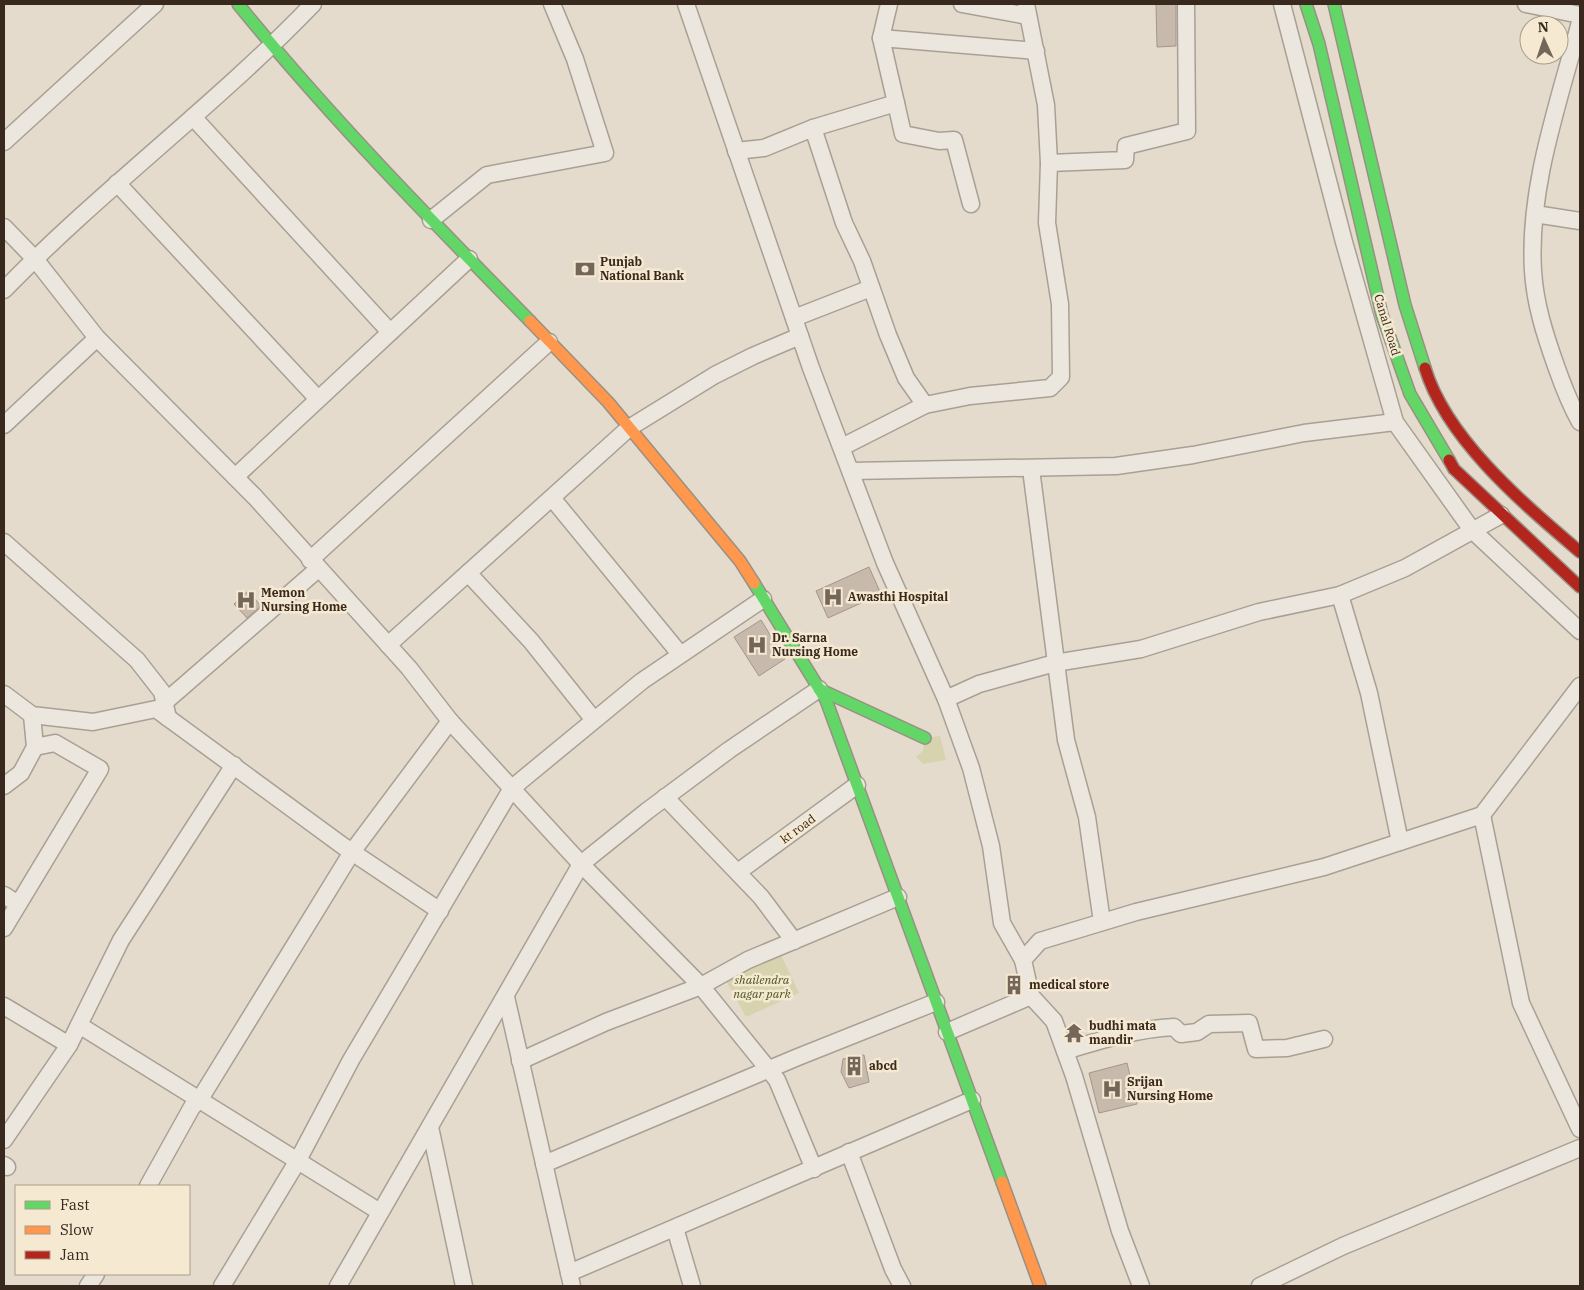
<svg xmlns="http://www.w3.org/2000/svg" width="1584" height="1290" font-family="'IBM Plex Serif',serif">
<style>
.green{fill:#d6d3ae}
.building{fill:#c8b9ad;stroke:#a4968b}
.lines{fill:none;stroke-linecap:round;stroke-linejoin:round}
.street-casing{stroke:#a9a095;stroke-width:19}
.fast-casing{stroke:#999085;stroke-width:14}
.slow-casing{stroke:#999085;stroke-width:14}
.jam-casing{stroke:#999085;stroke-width:14}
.street{stroke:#ece7de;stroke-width:16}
.fast{stroke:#63d668;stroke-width:11}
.slow{stroke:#ff974d;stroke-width:11}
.jam{stroke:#b3261e;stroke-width:11}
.labels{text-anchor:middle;stroke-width:5;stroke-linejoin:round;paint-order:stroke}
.poi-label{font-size:12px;font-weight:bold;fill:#38281d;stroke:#f6e9d1;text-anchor:start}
.street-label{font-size:12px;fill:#38281d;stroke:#f6e9d1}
.park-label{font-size:12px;font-style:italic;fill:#4c5523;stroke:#f6e9d1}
</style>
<rect width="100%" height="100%" fill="#e4dbcc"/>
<g class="green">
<polygon points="940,736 946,760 923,764 916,757 923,751 925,738"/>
<polygon points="781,955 799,993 746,1017 725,979"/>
</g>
<g class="building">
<polygon points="1156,4 1176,4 1176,46 1157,47"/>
<polygon points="869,567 881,594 828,618 816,591"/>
<polygon points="248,591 261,606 247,618 234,604"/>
<polygon points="761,620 785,659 759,676 734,637"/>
<polygon points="864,1055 869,1082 849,1088 841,1072 843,1059"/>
<polygon points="1127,1063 1137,1104 1099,1113 1089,1073"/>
</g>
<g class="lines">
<defs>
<g id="street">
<polyline points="686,4 811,368 885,563 946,699 971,768 991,846 1002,923 1023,960"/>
<polyline points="962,4 1028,16"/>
<polyline points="1282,4 1344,242 1395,422 1472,530 1580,631"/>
<polyline points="1526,4 1580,15"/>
<path d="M 1580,22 C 1559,102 1528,187 1533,271 C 1535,304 1545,335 1556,366 C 1563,386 1570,404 1580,422"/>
<polyline points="881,38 889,4"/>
<polyline points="896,103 881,38 1036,51"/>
<polyline points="193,117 390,332"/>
<polyline points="813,128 844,223 862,261 888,335 906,378 925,405"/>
<polyline points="4,142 155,4"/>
<polyline points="736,151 764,148 813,128 896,103 903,134 939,141 954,140 971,204"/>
<polyline points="1049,163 1125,160 1126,146 1187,131 1186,4"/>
<polyline points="117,183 318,399"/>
<polyline points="1535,214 1580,221"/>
<polyline points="431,220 487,175 605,153 575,59 552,4"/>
<polyline points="4,227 35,259 97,338 255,497 409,668 450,721 581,864 701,986 777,1080 814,1169"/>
<path d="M 4,290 C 102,189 216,105 313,4"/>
<polyline points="794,318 871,288"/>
<polyline points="4,425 97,338"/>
<polyline points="842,447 925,405 970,396 1050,388 1061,377 1060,304 1047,223 1049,163 1046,105 1026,4"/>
<polyline points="1031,469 1066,740 1087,817 1102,922"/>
<polyline points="851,471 1116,466 1193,455 1304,433 1395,422"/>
<polyline points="235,477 469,259"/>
<polyline points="552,498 680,654"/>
<polyline points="4,542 137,660 162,692 168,718"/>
<polyline points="310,560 549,342"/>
<polyline points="468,573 531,641 594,720"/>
<polyline points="1340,595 1369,693 1400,842"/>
<polyline points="388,645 629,428 715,375 753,356 800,336"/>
<polyline points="4,694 32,715 93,722 156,709 343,846 440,911"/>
<polyline points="946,699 979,684 1055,663 1141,649 1259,612 1340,595 1405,568 1501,515"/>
<polyline points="165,702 318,569"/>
<polyline points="4,786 21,773 35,747 32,715"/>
<polyline points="665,797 761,897 794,941"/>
<polyline points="1482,815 1521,1003 1580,1129"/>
<polyline points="738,872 857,785"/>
<polyline points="4,895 18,904"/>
<polyline points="4,928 100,769 55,743 35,747"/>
<polyline points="1031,996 1054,1021 1074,1076 1120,1231 1141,1286"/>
<polyline points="506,997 572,1286"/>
<polyline points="4,1006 69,1045"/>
<polyline points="79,1025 380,1212"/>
<polyline points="947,1032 1031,996 1023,960 1040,941 1136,912 1324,867 1482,815 1580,686"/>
<path d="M 1065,1051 C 1101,1040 1136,1029 1174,1027 L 1181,1034 L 1197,1032 L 1209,1024 L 1249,1023 L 1256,1049 L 1287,1048 L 1324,1039"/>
<polyline points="520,1061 606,1022 701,986 748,960 898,897"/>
<polyline points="430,1127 464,1286"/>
<polyline points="4,1140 69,1045 121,940 234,765"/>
<polyline points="849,1152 893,1269 902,1286"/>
<polyline points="544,1164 798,1057 936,1002"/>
<polyline points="4,1165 7,1167"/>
<polyline points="148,1186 192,1107 200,1099 352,852 450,721"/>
<polyline points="675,1228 692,1286"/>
<polyline points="569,1273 972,1100"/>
<polyline points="88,1286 96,1274"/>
<polyline points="222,1286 297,1162 351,1060 512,788 642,681 763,599"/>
<polyline points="338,1286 581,864 647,811 729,750 819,689"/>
<polyline points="1260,1286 1343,1246 1580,1148"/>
</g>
<g id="fast">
<path d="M 238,4 C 328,115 430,219 530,321"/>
<polyline points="1306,4 1319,44 1382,315 1410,394 1449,460"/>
<polyline points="1334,4 1405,305 1425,368"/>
<polyline points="754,583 826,700 1002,1182"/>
<polyline points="819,689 925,738"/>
</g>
<g id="slow">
<polyline points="530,321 608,402 740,561 754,583"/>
<polyline points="1002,1182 1040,1286"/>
</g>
<g id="jam">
<path d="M 1425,368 C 1447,440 1524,504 1580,552"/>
<polyline points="1449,460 1454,469 1580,587"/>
</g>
</defs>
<use href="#street" class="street-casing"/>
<use href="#fast" class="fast-casing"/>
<use href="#slow" class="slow-casing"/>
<use href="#jam" class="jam-casing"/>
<use href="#street" class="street"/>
<use href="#fast" class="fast"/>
<use href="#slow" class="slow"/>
<use href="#jam" class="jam"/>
</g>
<defs>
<symbol id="bank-bare" viewBox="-9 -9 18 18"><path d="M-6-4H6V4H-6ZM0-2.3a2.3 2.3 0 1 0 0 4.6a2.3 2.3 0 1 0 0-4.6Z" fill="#74675a" stroke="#f6e9d1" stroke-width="2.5" paint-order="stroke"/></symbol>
<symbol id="hospital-bare" viewBox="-9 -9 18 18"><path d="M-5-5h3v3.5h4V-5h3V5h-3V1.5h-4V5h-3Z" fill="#74675a" stroke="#f6e9d1" stroke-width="2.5" paint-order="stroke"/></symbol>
<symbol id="building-bare" viewBox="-9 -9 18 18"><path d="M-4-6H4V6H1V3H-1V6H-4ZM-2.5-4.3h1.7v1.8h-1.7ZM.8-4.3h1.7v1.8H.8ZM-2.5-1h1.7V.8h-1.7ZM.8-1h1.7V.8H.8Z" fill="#74675a" stroke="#f6e9d1" stroke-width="2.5" paint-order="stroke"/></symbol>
<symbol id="temple-bare" viewBox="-9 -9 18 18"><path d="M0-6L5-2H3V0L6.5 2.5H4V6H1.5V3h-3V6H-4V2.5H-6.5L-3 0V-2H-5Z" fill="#74675a" stroke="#f6e9d1" stroke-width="2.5" paint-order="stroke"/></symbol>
</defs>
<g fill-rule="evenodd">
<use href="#bank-bare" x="571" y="255" width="28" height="28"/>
<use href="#hospital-bare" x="819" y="583" width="28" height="28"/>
<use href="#hospital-bare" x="232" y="586" width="28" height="28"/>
<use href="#hospital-bare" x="743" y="631" width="28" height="28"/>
<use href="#building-bare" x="1000" y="971" width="28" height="28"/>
<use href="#temple-bare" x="1060" y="1019" width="28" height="28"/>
<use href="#building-bare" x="840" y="1052" width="28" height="28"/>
<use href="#hospital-bare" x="1098" y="1075" width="28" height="28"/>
</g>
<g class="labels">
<g class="poi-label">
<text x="600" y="266">Punjab<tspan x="600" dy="14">National Bank</tspan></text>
<text x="261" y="597">Memon<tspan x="261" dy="14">Nursing Home</tspan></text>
<text x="848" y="601">Awasthi Hospital</text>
<text x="772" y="642">Dr. Sarna<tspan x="772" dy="14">Nursing Home</tspan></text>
<text x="1029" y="989">medical store</text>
<text x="1089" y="1030">budhi mata<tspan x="1089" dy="14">mandir</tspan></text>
<text x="869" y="1070">abcd</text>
<text x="1127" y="1086">Srijan<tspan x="1127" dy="14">Nursing Home</tspan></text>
</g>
<g class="street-label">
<text transform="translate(1387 325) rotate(73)" y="4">Canal Road</text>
<text transform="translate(798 829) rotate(-36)" y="4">kt road</text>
</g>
<g class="park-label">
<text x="762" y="984">shailendra<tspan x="762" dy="14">nagar park</tspan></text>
</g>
</g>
<rect width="1584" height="1290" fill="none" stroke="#38281d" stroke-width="10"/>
<rect x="15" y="1185" width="175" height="90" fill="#f6e9d1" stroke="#aa9c89"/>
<rect x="25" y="1201" width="25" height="8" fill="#63d668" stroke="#aa9c89"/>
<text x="60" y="1210" font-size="15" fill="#38281d">Fast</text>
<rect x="25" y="1226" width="25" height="8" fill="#ff974d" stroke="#aa9c89"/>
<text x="60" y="1235" font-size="15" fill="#38281d">Slow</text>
<rect x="25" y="1251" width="25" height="8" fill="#b3261e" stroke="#aa9c89"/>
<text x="60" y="1260" font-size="15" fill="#38281d">Jam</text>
<g transform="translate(1544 40) rotate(357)"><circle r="24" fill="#f6e9d1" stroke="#aa9c89"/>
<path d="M0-4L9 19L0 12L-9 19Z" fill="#74675a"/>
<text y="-8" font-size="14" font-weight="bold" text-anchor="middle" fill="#38281d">N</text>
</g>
</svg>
